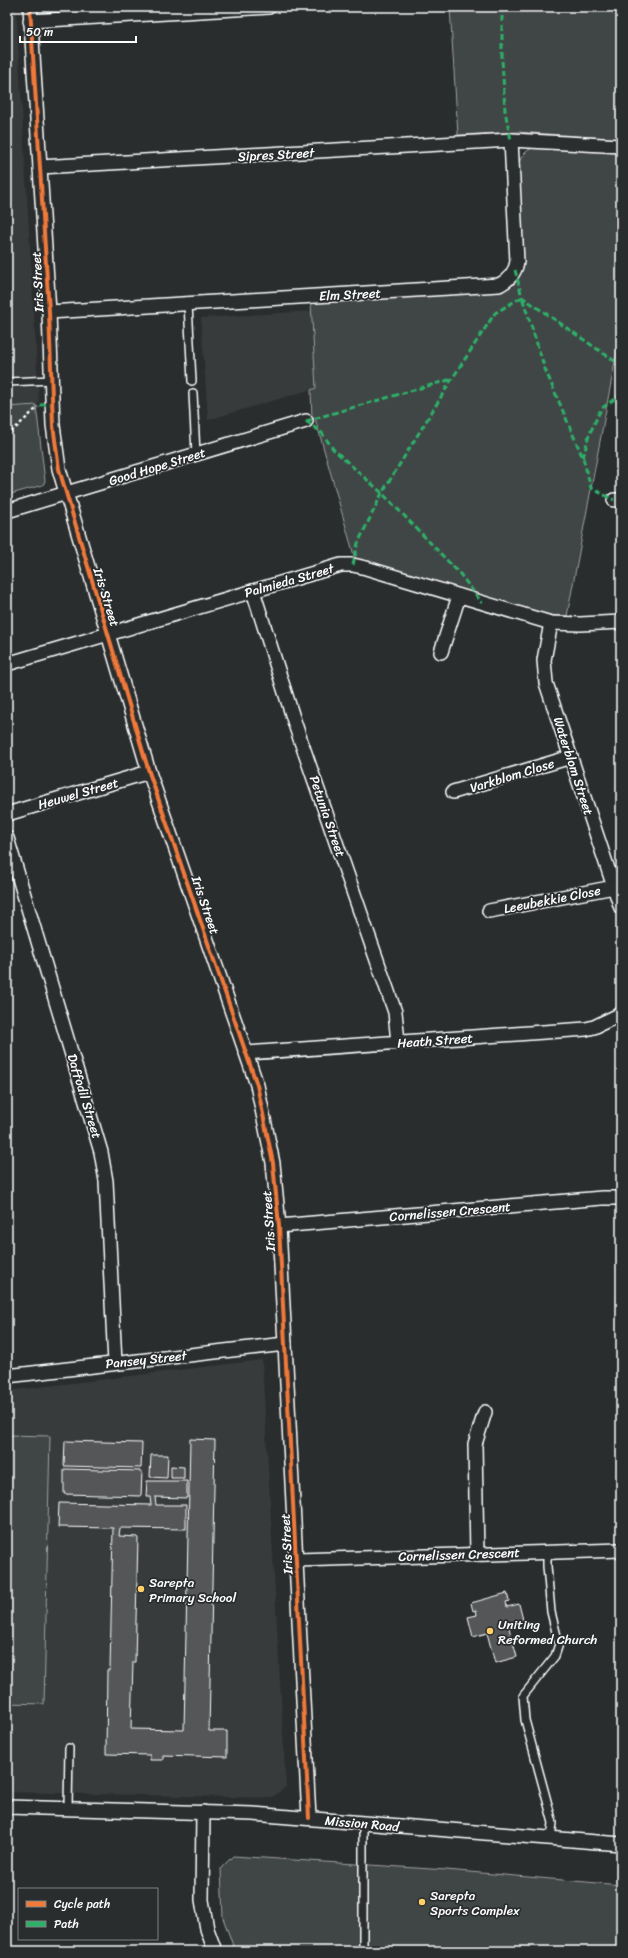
<svg xmlns="http://www.w3.org/2000/svg" width="628" height="1958" font-family="Sriracha,sans-serif">
<style>
.built{fill:#373a3b}
.green{fill:#414445;stroke:#a0a2a2}
.building{fill:#555758;stroke:#fff}
.lines{fill:none;stroke-linecap:round;stroke-linejoin:round}
.service-casing{stroke:#fff;stroke-width:10}
.minor-casing{stroke:#fff;stroke-width:16}
.path{stroke:#fff;stroke-width:2.5;stroke-dasharray:3 3;stroke-linecap:butt}
.service{stroke:#2a2d2e;stroke-width:7}
.minor{stroke:#2a2d2e;stroke-width:13}
.quiet{stroke:#2db169;stroke-width:3;stroke-dasharray:6 3;stroke-linecap:butt}
.cycleway-casing{stroke:#2a2d2e;stroke-width:6}
.cycleway{stroke:#f17a3a;stroke-width:4}
.poi-dot{fill:#ffd166;stroke:#2a2d2e;stroke-width:1.5}
.labels{text-anchor:middle;stroke-width:3.5;stroke-linejoin:round;paint-order:stroke}
.street-label{font-size:13px;fill:#fff;stroke:#2a2d2e}
.poi-label{font-size:13px;fill:#fff;stroke:#2a2d2e;text-anchor:start}
</style>
<rect width="100%" height="100%" fill="#2a2d2e"/>
<filter id="ink" filterUnits="userSpaceOnUse"><feTurbulence type="fractalNoise" baseFrequency=".025" numOctaves="2"/><feDisplacementMap in="SourceGraphic" scale="8" xChannelSelector="R" yChannelSelector="G"/><feConvolveMatrix kernelMatrix="1 2 1 2 8 2 1 2 1" color-interpolation-filters="sRGB"/></filter>
<g filter="url(#ink)">
<g class="built">
<polygon points="7,7 16,7 39,402 36,405 7,407"/>
<polygon points="312,311 316,388 208,420 201,318"/>
<polygon points="262,1360 286,1787 271,1798 7,1792 7,1391"/>
</g>
<g class="green">
<polygon points="450,7 621,7 621,139 518,132 458,135"/>
<path d="M 538,146 L 621,152 L 621,330 L 567,616 L 550,615 L 533,611 L 355,559 L 315,418 L 312,418 L 311,390 L 316,388 L 311,303 L 494,292 C 509,289 517,282 522,268 L 518,166 C 521,155 527,149 538,146 Z"/>
<polygon points="36,405 45,481 43,485 7,495 7,407"/>
<polygon points="7,1435 50,1436 44,1704 7,1703"/>
<polygon points="233,1856 446,1870 621,1885 621,1951 235,1951 223,1918 221,1868"/>
</g>
<g class="building">
<polygon points="190,1439 215,1440 209,1731 227,1731 227,1757 163,1755 163,1760 150,1760 150,1755 106,1754 107,1670 110,1670 113,1528 58,1527 59,1503 151,1505 150,1497 146,1497 147,1481 187,1481 187,1498 155,1497 156,1505 186,1505 186,1529 120,1528 119,1536 138,1537 135,1662 133,1662 131,1729 184,1730"/>
<polygon points="65,1441 142,1443 141,1468 64,1466"/>
<polygon points="151,1455 168,1455 167,1478 150,1477"/>
<polygon points="171,1466 184,1467 184,1478 171,1478"/>
<polygon points="64,1469 142,1471 141,1496 64,1494"/>
<polygon points="507,1593 509,1601 506,1602 507,1607 519,1604 524,1624 509,1628 517,1657 495,1663 487,1633 473,1637 468,1617 477,1615 476,1610 473,1611 471,1603"/>
</g>
<g class="lines">
<defs>
<g id="service">
<polyline points="188,304 192,381"/>
<polyline points="7,382 52,380"/>
<polyline points="193,393 196,454"/>
<polyline points="547,1551 547,1566 551,1612 559,1644 555,1656 523,1696 525,1720 553,1823 551,1838"/>
<polyline points="68,1808 69,1748"/>
<polyline points="363,1823 363,1951"/>
</g>
<g id="minor">
<polyline points="30,7 49,312 53,425 59,469 149,772 257,1085 273,1163 279,1226 309,1818"/>
<polyline points="30,21 269,7"/>
<polyline points="40,167 511,140 621,146"/>
<path d="M 49,312 L 499,285 C 509,280 515,273 517,262 L 511,140"/>
<polyline points="614,500 621,500"/>
<polyline points="7,511 306,421"/>
<polyline points="253,591 296,727 395,1012 398,1042"/>
<polyline points="551,623 544,660 546,683 621,908"/>
<polyline points="441,652 459,596"/>
<polyline points="7,664 341,565 353,565 366,568 551,623 580,624 621,622"/>
<polyline points="453,792 571,757"/>
<polyline points="7,814 149,772"/>
<polyline points="7,838 101,1152 106,1181 115,1363"/>
<polyline points="489,911 614,887"/>
<polyline points="247,1053 586,1029 594,1027 621,1014"/>
<polyline points="279,1226 602,1198 621,1198"/>
<polyline points="7,1376 285,1344"/>
<polyline points="477,1554 475,1444 485,1412"/>
<polyline points="297,1560 621,1550"/>
<polyline points="7,1807 253,1814 621,1844"/>
<polyline points="203,1812 202,1900 207,1929 215,1951"/>
</g>
</defs>
<use href="#service" class="service-casing"/>
<use href="#minor" class="minor-casing"/>
<polyline class="path" points="7,436 38,407"/>
<use href="#service" class="service"/>
<use href="#minor" class="minor"/>
<g class="quiet">
<polyline points="502,7 502,59 505,111 511,140"/>
<polyline points="515,270 522,297 616,362 621,369"/>
<polyline points="40,405 52,404"/>
<polyline points="306,421 322,433 333,449 382,493 420,532 460,574 482,603"/>
<polyline points="306,421 452,379"/>
<polyline points="583,458 589,435 601,409 621,394"/>
<polyline points="353,565 358,543 382,493 452,379 495,313 522,297 545,369 583,458 591,488 614,500"/>
</g>
<defs>
<polyline id="cycleway" points="30,7 49,312 53,425 59,469 149,772 257,1085 273,1163 279,1226 309,1818"/>
</defs>
<use href="#cycleway" class="cycleway-casing"/>
<use href="#cycleway" class="cycleway"/>
</g>
</g>
<g class="poi-dot">
<circle cx="141" cy="1589" r="4"/>
<circle cx="490" cy="1631" r="4"/>
<circle cx="422" cy="1902" r="4"/>
</g>
<g class="labels">
<g class="street-label">
<text transform="translate(276 154) rotate(-3)" y="5">Sipres Street</text>
<text transform="translate(37 282) rotate(-93)" y="5">Iris Street</text>
<text transform="translate(350 294) rotate(-3)" y="5">Elm Street</text>
<text transform="translate(157 466) rotate(-17)" y="5">Good Hope Street</text>
<text transform="translate(289 580) rotate(-16)" y="5">Palmieda Street</text>
<text transform="translate(107 597) rotate(73)" y="5">Iris Street</text>
<text transform="translate(574 766) rotate(72)" y="5">Waterblom Street</text>
<text transform="translate(512 775) rotate(-17)" y="5">Varkblom Close</text>
<text transform="translate(78 793) rotate(-16)" y="5">Heuwel Street</text>
<text transform="translate(328 816) rotate(71)" y="5">Petunia Street</text>
<text transform="translate(552 899) rotate(-11)" y="5">Leeubekkie Close</text>
<text transform="translate(206 905) rotate(71)" y="5">Iris Street</text>
<text transform="translate(435 1040) rotate(-4)" y="5">Heath Street</text>
<text transform="translate(85 1096) rotate(73)" y="5">Daffodil Street</text>
<text transform="translate(450 1211) rotate(-5)" y="5">Cornelissen Crescent</text>
<text transform="translate(268 1221) rotate(-94)" y="5">Iris Street</text>
<text transform="translate(146 1359) rotate(-6)" y="5">Pansey Street</text>
<text transform="translate(286 1544) rotate(-93)" y="5">Iris Street</text>
<text transform="translate(459 1554) rotate(-2)" y="5">Cornelissen Crescent</text>
<text transform="translate(362 1823) rotate(5)" y="5">Mission Road</text>
</g>
<g class="poi-label">
<text x="149" y="1587">Sarepta<tspan x="149" dy="15">Primary School</tspan></text>
<text x="498" y="1629">Uniting<tspan x="498" dy="15">Reformed Church</tspan></text>
<text x="430" y="1900">Sarepta<tspan x="430" dy="15">Sports Complex</tspan></text>
</g>
</g>
<rect width="628" height="1958" fill="none" stroke="#2a2d2e" stroke-width="24"/>
<rect x="12" y="12" width="604" height="1934" fill="none" stroke="#fff" stroke-width="1.5" filter="url(#ink)"/>
<rect x="18" y="1888" width="140" height="52" fill="#2a2d2e" stroke="#7f8182"/>
<rect x="26" y="1901" width="20" height="6" fill="#f17a3a" stroke="#7f8182"/>
<text x="54" y="1908" font-size="12" fill="#ffffff">Cycle path</text>
<rect x="26" y="1921" width="20" height="6" fill="#2db169" stroke="#7f8182"/>
<text x="54" y="1928" font-size="12" fill="#ffffff">Path</text>
<path d="M20 36v6h116v-6" fill="none" stroke="#ffffff" stroke-width="2"/>
<text x="26" y="36" font-size="12" fill="#ffffff" stroke="#2a2d2e" stroke-width="3" paint-order="stroke">50 m</text>
</svg>
